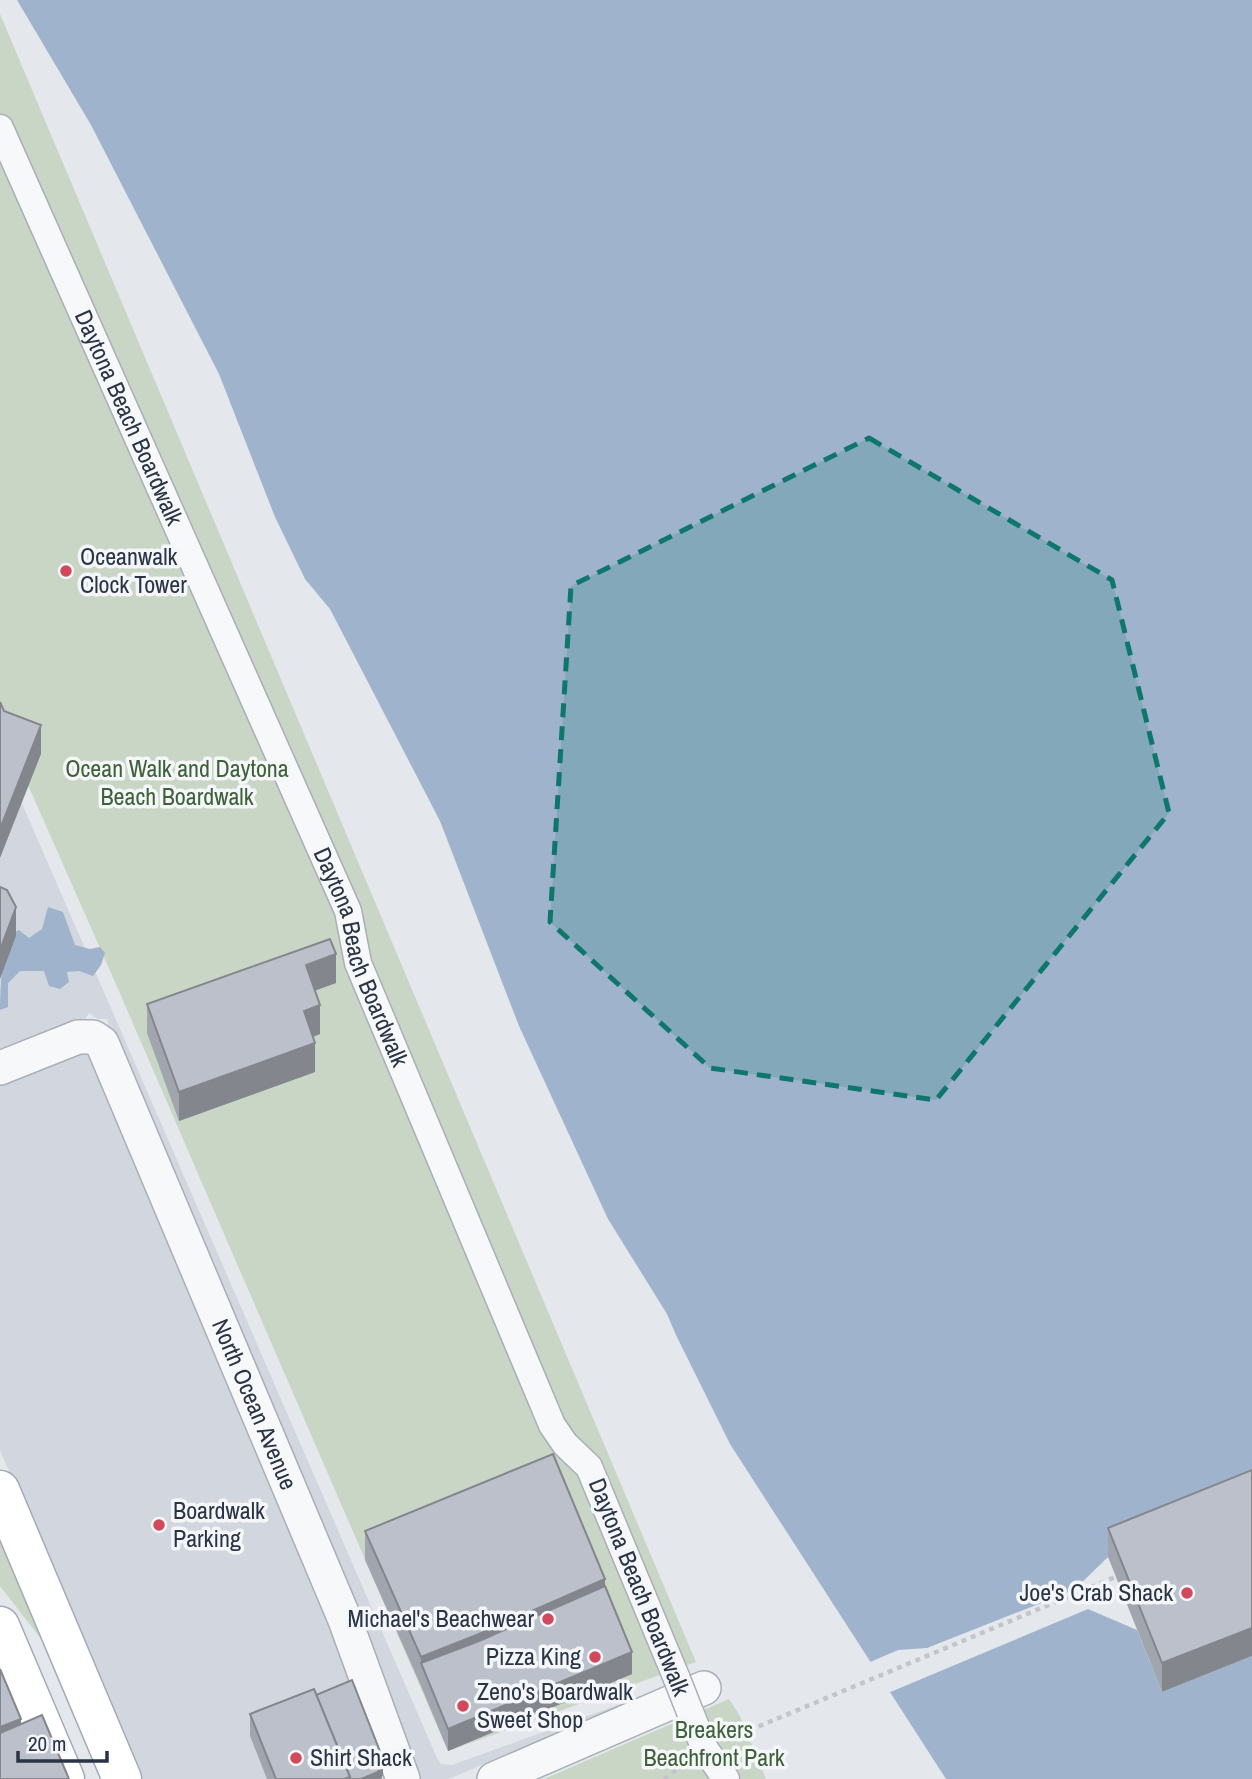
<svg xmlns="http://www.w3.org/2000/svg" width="1252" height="1779" font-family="'Archivo Narrow',sans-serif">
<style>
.built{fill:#d2d6de}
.green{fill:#c9d6c5}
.water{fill:#9fb4cc}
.pier{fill:#e4e7ec}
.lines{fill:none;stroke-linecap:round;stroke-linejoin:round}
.pedestrian-casing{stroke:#a9aeb7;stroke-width:29}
.minor-casing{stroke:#a9aeb7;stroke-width:36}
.primary-casing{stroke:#a3abb8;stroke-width:41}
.path{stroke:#c2c5cb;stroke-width:4.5;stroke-dasharray:5 5;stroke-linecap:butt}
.pedestrian{stroke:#f7f8fa;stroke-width:26}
.minor{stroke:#f7f8fa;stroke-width:33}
.primary{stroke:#fff;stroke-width:38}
.pedestrian-bridge-casing{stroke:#a9aeb7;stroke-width:29;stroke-linecap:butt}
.pedestrian-bridge{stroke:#f7f8fa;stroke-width:26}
.wall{fill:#a1a5ae}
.shaded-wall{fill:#83868d}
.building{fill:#bbc0ca;stroke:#83868d;stroke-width:2}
.marked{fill:#0f766e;fill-opacity:0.2;stroke:#0f766e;stroke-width:5;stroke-dasharray:14 9;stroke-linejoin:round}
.poi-dot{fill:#d1495b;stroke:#f4f6f9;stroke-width:2.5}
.labels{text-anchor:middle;stroke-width:7;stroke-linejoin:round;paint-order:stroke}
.street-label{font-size:24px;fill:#2b3445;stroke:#f4f6f9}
.poi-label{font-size:24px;fill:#2b3445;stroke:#f4f6f9;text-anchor:start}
.park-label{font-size:24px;fill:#3f6138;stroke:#f4f6f9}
</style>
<rect width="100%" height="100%" fill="#e4e7ec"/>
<g class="built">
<polygon points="0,753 437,1758 441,1764 452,1765 637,1698 449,1779 419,1779 116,1036 108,1027 108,1019 98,1019 89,1013 85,1019 73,1020 0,1049"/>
<polygon points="81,1054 90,1055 332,1627 387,1779 139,1779 0,1450 0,1086"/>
</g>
<g class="green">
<polygon points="0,14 696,1662 448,1751 115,982 28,785 0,731"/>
<polygon points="0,1523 48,1636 42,1640 0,1586"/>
<polygon points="729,1699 740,1716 766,1779 544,1779"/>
</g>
<g class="water">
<polygon points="17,0 1252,0 1252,1779 946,1779 730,1444 676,1335 667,1314 608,1219 519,1026 440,821 330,609 305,579 275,517 219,374 91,125"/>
<path d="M 48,907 L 63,912 L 75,945 L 90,949 L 100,947 L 105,953 L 101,965 L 93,976 L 79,971 L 67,972 L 69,982 L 60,989 L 49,986 L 44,971 L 20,971 L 8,983 L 8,1007 L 0,1010 C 0,985 4,965 1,940 L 19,930 L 29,938 L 42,929 Z"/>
</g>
<polygon class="pier" points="1252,1499 1252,1656 1162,1692 1137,1630 1088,1609 888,1693 868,1663 898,1650 927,1648 1074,1590 1108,1557"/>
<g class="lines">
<defs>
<g id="pedestrian">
<path id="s1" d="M 0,128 L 348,911 L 358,963 L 552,1425 L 565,1444 L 589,1467 L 677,1679"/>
<polyline points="690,1712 705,1749 726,1779"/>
</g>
<g id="minor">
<path id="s2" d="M 0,1068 L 78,1037 L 93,1037 L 102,1043 L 345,1620 L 403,1779"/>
<polyline points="494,1779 704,1688"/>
</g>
<g id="primary">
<polyline points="0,1490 122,1779"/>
<polyline points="0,1626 65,1779"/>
</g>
</defs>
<use href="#pedestrian" class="pedestrian-casing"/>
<use href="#minor" class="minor-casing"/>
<use href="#primary" class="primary-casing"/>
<g class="path">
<polyline points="731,1738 1120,1575"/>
<polyline points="664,1779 684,1764"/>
</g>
<use href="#pedestrian" class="pedestrian"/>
<use href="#minor" class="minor"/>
<use href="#primary" class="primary"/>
<defs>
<polyline id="pedestrian-bridge" points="677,1679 690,1712"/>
</defs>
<use href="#pedestrian-bridge" class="pedestrian-bridge-casing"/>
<use href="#pedestrian-bridge" class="pedestrian-bridge"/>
</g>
<g class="wall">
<polygon points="336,983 315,990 320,1034 313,1037 315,1072 179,1121 147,1033 147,1004"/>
<polygon points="1252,1470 1162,1692 1108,1557 1108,1528"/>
<polygon points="365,1531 605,1586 632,1674 448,1751 421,1686 365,1560"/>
<polygon points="316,1695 383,1774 381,1779 267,1779 250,1736 250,1714"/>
</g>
<g class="shaded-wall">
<polygon points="41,725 41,754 0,858 0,829"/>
<polygon points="16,907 16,936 0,979 0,950"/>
<polygon points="336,954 336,983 306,994 306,965"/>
<polygon points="320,1005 320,1034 304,1040 304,1011"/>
<polygon points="315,1043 315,1072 179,1121 179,1092"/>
<polygon points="605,1579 605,1608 421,1663 421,1686 421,1657"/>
<polygon points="1252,1628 1252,1656 1162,1692 1162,1663"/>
<polygon points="632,1652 632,1674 448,1751 448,1729"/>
<polygon points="21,1719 21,1734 0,1743 0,1727"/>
<polygon points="383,1759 383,1774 381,1779 361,1779"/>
</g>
<g class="building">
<polygon points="0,702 4,711 41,725 0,829"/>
<polygon points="0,887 7,890 16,907 0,950"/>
<polygon points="330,939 336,954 306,965 320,1005 304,1011 315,1043 179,1092 147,1004"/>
<polygon points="553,1454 605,1579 479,1634 421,1657 365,1531"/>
<polygon points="1252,1470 1252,1628 1162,1663 1108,1528"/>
<polygon points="605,1586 632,1652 448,1729 421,1663 479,1641"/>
<polygon points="0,1669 21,1719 0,1727"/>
<polygon points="352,1680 383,1759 378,1772 361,1779 350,1779 350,1777 316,1695"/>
<polygon points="314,1689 350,1777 344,1779 276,1779 250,1714"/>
<polygon points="42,1715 69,1779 0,1779 0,1733"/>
</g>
<path class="marked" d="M 869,438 L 1112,580 L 1169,813 L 936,1100 L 710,1068 L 550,922 L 571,586 Z"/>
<g class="poi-dot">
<circle cx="66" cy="571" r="7"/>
<circle cx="159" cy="1525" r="7"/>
<circle cx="1187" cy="1593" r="7"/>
<circle cx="548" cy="1619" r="7"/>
<circle cx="595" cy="1657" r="7"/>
<circle cx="463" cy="1706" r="7"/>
<circle cx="296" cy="1758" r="7"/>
</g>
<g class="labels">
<g class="street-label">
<text dy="8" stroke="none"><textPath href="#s1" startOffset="317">Daytona Beach Boardwalk</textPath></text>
<text dy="8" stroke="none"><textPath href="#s1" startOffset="905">Daytona Beach Boardwalk</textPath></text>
<text dy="8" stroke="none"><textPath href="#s2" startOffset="502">North Ocean Avenue</textPath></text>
<text transform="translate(639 1587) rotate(68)" y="8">Daytona Beach Boardwalk</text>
</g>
<g class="poi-label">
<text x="80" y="565">Oceanwalk<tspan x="80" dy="28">Clock Tower</tspan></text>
<text x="173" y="1519">Boardwalk<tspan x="173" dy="28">Parking</tspan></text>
<text x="1173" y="1601" text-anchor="end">Joe's Crab Shack</text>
<text x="534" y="1627" text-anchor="end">Michael's Beachwear</text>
<text x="581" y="1665" text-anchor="end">Pizza King</text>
<text x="477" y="1700">Zeno's Boardwalk<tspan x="477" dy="28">Sweet Shop</tspan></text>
<text x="310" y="1766">Shirt Shack</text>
</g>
<g class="park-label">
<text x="177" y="777">Ocean Walk and Daytona<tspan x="177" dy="28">Beach Boardwalk</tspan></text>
<text x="714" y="1738">Breakers<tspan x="714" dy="28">Beachfront Park</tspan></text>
</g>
</g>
<path d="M18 1751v10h89v-10" fill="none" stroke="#2b3445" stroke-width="3.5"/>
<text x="28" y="1751" font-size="21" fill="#2b3445" stroke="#f4f6f9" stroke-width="5" paint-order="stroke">20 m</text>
</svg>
